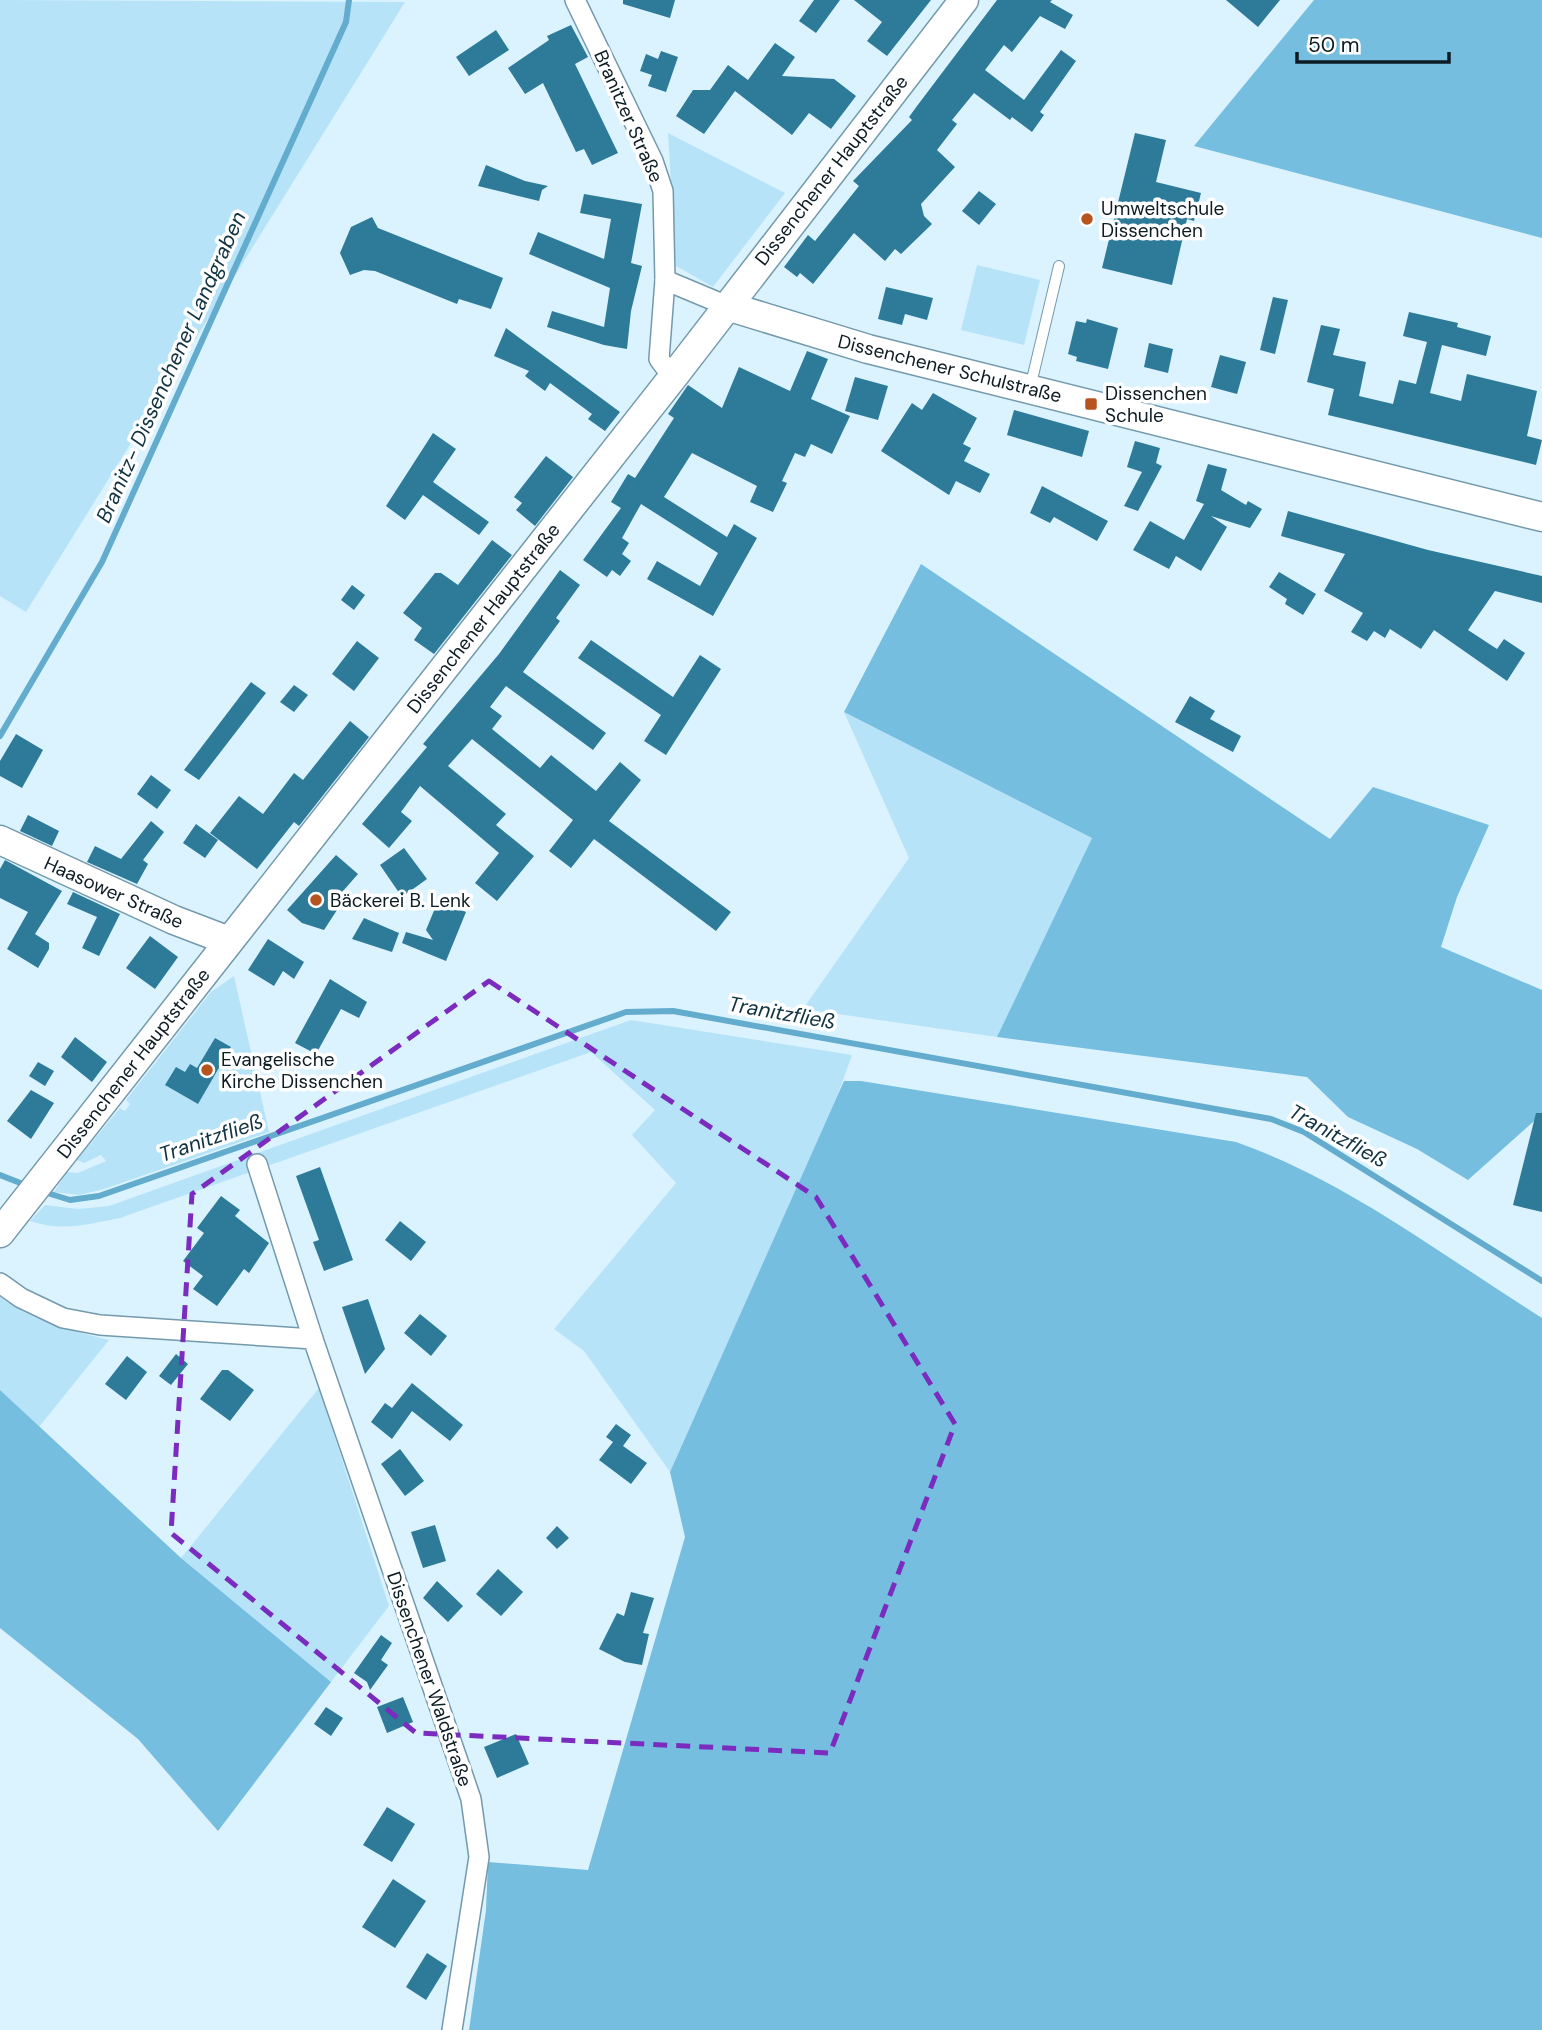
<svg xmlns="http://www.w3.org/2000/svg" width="1542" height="2030" font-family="'DM Sans',sans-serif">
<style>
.green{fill:#b7e3f9}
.forest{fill:#75bee0}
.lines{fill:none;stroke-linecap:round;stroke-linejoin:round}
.stream{stroke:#63acce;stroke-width:6}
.building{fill:#2e7a99}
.lane-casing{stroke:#7399ac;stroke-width:12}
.street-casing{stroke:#7399ac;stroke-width:22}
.secondary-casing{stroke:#7399ac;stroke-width:31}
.lane{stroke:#fff;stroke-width:10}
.street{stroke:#fff;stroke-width:19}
.secondary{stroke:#fff;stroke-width:28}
.marked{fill:none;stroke:#7b2cbf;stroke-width:5;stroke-dasharray:14 9;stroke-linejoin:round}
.poi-dot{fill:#b7531e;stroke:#fff;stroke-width:2.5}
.labels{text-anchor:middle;stroke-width:7;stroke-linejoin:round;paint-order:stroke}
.street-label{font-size:19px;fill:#0d1c23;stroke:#fff}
.poi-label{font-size:19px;fill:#0d1c23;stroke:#fff;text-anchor:start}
.water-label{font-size:21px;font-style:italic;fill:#103241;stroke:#fff}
</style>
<rect width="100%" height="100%" fill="#dbf3ff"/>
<g class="green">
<polygon points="0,0 405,2 26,612 0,596"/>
<polygon points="668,133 785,193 713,287 676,266"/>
<polygon points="977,265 1040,280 1024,345 961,330"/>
<polygon points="844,712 1092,838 997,1037 803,1009 909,858"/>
<polygon points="234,976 269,1132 104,1189 79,1195 54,1192 67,1172 78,1173 106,1161 101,1155 84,1163 77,1160 120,1108 125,1111 130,1104 126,1100 211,992"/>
<path d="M 631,1020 L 852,1055 L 836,1100 L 670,1472 L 584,1351 L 554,1329 L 676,1183 L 632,1135 L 655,1110 L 591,1052 L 120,1218 C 88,1224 62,1232 30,1221 L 45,1205 L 78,1209 L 109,1206 Z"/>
<path d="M 0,1297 C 31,1321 71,1330 109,1340 L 39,1427 L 0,1390 Z"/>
<polygon points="319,1388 389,1606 331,1682 181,1558"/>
</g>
<g class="forest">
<polygon points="1314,0 1542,0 1542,238 1194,146"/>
<polygon points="921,564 1330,839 1373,787 1489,825 1457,897 1441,947 1542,990 1542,1114 1468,1180 1417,1149 1348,1117 1307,1077 997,1037 1092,838 844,712"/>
<path d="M 844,1081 L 861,1081 L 1236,1142 C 1347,1181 1443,1256 1542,1318 L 1542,2030 L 469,2030 L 486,1910 L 488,1862 L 588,1870 L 685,1537 L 670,1472 Z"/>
<polygon points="0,1390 181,1558 331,1682 218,1831 138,1739 0,1628"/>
</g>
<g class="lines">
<g class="stream">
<polyline points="0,736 102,562 346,22 349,0"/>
<polyline points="0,1175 28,1186"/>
<polyline points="41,1191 70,1200 99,1196 626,1012 673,1011 1271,1119 1304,1132 1542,1281"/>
</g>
</g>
<g class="building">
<polygon points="623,0 675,0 670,18 623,4"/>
<polygon points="814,0 840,0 816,33 799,21"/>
<polygon points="854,0 931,0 887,56 867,41 882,22"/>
<polygon points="997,0 1052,0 1050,2 1073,15 1065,29 1040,16 1012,52 1004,45 985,70 1024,100 1061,50 1076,61 1040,112 1044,115 1032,132 1012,117 1010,120 974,93 952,120 957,124 937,150 955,167 921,204 924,216 932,224 901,254 895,249 885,261 854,233 813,284 800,273 797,277 784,267 808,235 815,241 859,186 853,181 912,120 909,117 917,106"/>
<polygon points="1226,0 1280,0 1258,27"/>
<polygon points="571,25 588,57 575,64 618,153 592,165 584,149 576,152 543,83 525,94 508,68 549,40 547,36"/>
<polygon points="496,30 509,50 469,76 456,57"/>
<polygon points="775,43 795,57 782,76 834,79 856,96 831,129 809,113 792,135 735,91 704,134 676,116 693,90 710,90 728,65 748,80"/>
<polygon points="661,51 678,57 666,92 648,86 652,75 640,71 646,54 658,59"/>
<polygon points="1135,133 1166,140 1156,182 1201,193 1194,221 1187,219 1172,285 1102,268"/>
<polygon points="486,165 525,181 548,186 542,190 539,201 478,186"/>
<polygon points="979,191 996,204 979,225 962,211"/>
<polygon points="584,194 642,204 631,263 642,266 631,311 627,349 604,345 547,327 552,311 604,327 610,288 529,254 538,232 604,259 611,219 580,213"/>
<polygon points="372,217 378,228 503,278 491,309 459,299 457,304 375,271 364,270 350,275 340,253 351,227"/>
<polygon points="886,287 933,298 927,320 905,314 902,325 878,319"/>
<polygon points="1273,297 1288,300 1275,354 1260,350"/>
<polygon points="1409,312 1458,323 1457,327 1491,336 1486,356 1442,345 1430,393 1461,401 1467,374 1537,391 1527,436 1542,440 1536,465 1328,415 1334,389 1307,382 1321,325 1340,329 1333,355 1366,362 1359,396 1393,404 1399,380 1416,384 1427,342 1403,336"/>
<polygon points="1087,319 1118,328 1108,369 1076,361 1077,357 1068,354 1076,321 1086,323"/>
<polygon points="506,328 620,412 605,431 588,419 592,414 550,383 545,391 525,376 529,371 494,356"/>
<polygon points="1149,343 1173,349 1168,373 1144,367"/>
<polygon points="807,351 828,359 811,399 850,416 832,454 811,444 805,457 795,453 782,481 787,483 773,512 750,502 757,486 692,453 664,497 727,537 734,524 757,538 713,616 647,579 657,561 700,586 718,553 641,504 622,538 629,543 622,554 631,561 620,576 612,570 607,577 583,560 621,508 611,502 628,474 635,478 674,418 668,414 688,385 722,408 739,367 790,391"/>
<polygon points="1220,355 1246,362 1237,394 1211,387"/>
<polygon points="855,377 888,386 878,420 845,411"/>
<polygon points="933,393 977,418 963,444 971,448 964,461 990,474 980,493 956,481 949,495 881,451 912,403 922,410"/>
<polygon points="1014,410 1089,431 1082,457 1007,435"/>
<polygon points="433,433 456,449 433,482 489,522 479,535 423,495 405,520 386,506"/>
<polygon points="1135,441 1160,448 1156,463 1162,466 1138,511 1124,506 1142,472 1127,467"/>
<polygon points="546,456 573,477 535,526 516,510 522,503 514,497"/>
<polygon points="1208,464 1227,469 1221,490 1246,505 1248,501 1262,509 1250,528 1211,516 1227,527 1201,571 1176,556 1169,569 1133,550 1150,521 1184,540 1204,504 1196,501"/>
<polygon points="1042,486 1108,521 1097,541 1054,517 1050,523 1030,513"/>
<polygon points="1288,511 1428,550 1542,576 1542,603 1495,591 1468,630 1497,649 1504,639 1525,653 1507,681 1434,630 1421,649 1390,629 1385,638 1374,631 1367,641 1351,632 1363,613 1324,591 1345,554 1281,536"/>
<polygon points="492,540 512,555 434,654 414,640 422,628 403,613 435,573 441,573 458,585"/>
<polygon points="560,570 580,585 556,618 560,621 523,672 606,733 593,750 506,686 490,707 502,716 492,729 540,768 551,755 596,791 620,762 641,780 609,821 731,912 716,931 594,839 571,868 549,851 573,820 472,739 448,766 506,814 496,825 534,856 497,901 475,883 499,853 420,786 401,812 412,821 389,848 362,824 427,747 423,744 499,654"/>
<polygon points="1279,572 1316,594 1303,615 1285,604 1287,599 1269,587"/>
<polygon points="352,585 365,595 354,610 341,600"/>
<polygon points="591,640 673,697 700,655 721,669 666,755 644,741 661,715 578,658"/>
<polygon points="357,641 379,658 354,691 332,674"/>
<polygon points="251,682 266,693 199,780 184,770"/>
<polygon points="294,685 308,695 294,712 280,702"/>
<polygon points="1190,696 1215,711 1210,719 1241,736 1233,752 1175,722"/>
<polygon points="350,721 369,737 299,826 294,822 257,869 210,833 239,796 263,814 294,773 303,780"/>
<polygon points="16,734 43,750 22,788 0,776 0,761"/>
<polygon points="151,775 171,790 157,809 137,794"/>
<polygon points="28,815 59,831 52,846 20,831"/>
<polygon points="151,821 164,832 143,860 148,864 137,884 87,862 95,846 121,859"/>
<polygon points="196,824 218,840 205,858 183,843"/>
<polygon points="404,848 427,879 402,897 380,865"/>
<polygon points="336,855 358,874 329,907 337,910 324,930 302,923 287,910"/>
<polygon points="5,860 62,891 35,934 49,943 49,949 38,968 7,949 28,912 0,898 0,869"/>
<polygon points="73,892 120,914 99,956 82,948 97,917 67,904"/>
<polygon points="438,901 466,912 446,961 402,943 406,932 433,940 426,930"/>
<polygon points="364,918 399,933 392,952 352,939"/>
<polygon points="150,936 178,957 155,989 126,968"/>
<polygon points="268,939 304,962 294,979 283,971 274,986 248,970"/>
<polygon points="330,979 367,1002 359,1018 341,1009 316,1054 295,1043"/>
<polygon points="75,1037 107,1062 92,1082 61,1057"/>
<polygon points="215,1038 231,1047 198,1104 165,1085 176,1067 185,1072 190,1064 197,1068"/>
<polygon points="38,1062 54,1071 45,1086 29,1076"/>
<polygon points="31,1090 54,1103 31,1139 7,1121"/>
<polygon points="1536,1113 1542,1113 1542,1212 1513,1205"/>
<polygon points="320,1167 353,1260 324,1271 313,1242 319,1240 296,1176"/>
<polygon points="221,1196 240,1210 235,1216 269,1243 249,1273 244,1269 217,1306 193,1289 203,1276 183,1261 204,1233 197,1228"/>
<polygon points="400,1221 426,1242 411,1261 385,1240"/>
<polygon points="368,1299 385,1349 365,1374 342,1307"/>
<polygon points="420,1314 447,1336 431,1356 404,1333"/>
<polygon points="176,1354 188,1364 171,1385 159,1376"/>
<polygon points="127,1356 147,1372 126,1400 105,1384"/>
<polygon points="222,1370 228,1370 254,1390 230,1421 200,1399"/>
<polygon points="412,1383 463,1425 450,1441 412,1411 392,1439 371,1422 385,1403 392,1408"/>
<polygon points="616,1424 631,1435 623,1446 647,1463 631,1484 599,1460 613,1442 606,1437"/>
<polygon points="400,1449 424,1481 405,1496 381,1464"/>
<polygon points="435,1525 446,1561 423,1568 411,1532"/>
<polygon points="557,1526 569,1538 557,1549 546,1538"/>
<polygon points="498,1569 523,1592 501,1616 476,1594"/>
<polygon points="437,1581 463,1606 448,1622 423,1598"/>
<polygon points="631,1592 654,1598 643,1633 649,1634 642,1665 625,1662 599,1649 617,1613 624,1616"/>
<polygon points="381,1635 392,1643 381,1660 388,1665 370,1690 367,1682 354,1673"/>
<polygon points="403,1697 413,1722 387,1733 377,1707"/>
<polygon points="326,1707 343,1718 331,1736 314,1724"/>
<polygon points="516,1734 529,1764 497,1778 484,1747"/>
<polygon points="387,1807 415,1824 392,1862 363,1845"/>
<polygon points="393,1879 426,1901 395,1948 362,1927"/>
<polygon points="427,1953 447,1966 426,2000 406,1987"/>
</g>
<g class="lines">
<defs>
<polyline id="lane" points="1030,388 1059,266"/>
<g id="street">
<polyline points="575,0 653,161 663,191 665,280 659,359 665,367 677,372"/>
<polyline points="665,280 727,306"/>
<polyline points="257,1164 313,1339"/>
<polyline points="0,1283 21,1298 63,1318 100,1325 313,1339 471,1799 479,1857 452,2030"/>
</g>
<g id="secondary">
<polyline points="727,306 868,349 1542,517"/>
<polyline points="0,840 174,920 229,941"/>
<polyline points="0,1233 677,372 964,0"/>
</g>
</defs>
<use href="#lane" class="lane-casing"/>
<use href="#street" class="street-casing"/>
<use href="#secondary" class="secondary-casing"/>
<use href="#lane" class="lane"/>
<use href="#street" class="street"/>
<use href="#secondary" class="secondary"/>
</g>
<path class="marked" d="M 489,981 L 816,1197 L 955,1424 L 830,1753 L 416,1733 L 171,1533 L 192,1194 Z"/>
<g class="poi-dot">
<circle cx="1087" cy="219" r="7"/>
<rect x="1084" y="397" width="14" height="14" rx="3.5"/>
<circle cx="316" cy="900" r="7"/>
<circle cx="207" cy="1070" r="7"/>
</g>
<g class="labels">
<g class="street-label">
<text transform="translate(629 116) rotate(66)" y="7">Branitzer Straße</text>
<text transform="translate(831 170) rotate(-52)" y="7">Dissenchener Hauptstraße</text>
<text transform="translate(950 368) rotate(14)" y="7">Dissenchener Schulstraße</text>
<text transform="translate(483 618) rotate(-52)" y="7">Dissenchener Hauptstraße</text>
<text transform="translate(114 892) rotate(24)" y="7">Haasower Straße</text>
<text transform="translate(133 1063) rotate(-52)" y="7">Dissenchener Hauptstraße</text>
<text transform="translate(430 1679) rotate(71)" y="7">Dissenchener Waldstraße</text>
</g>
<g class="poi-label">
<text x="1101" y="215">Umweltschule<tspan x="1101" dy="22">Dissenchen</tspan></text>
<text x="1105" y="400">Dissenchen<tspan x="1105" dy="22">Schule</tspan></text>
<text x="330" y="907">Bäckerei B. Lenk</text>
<text x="221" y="1066">Evangelische<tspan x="221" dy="22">Kirche Dissenchen</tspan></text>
</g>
<g class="water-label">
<text transform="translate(171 367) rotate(-66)" y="7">Branitz- Dissenchener Landgraben</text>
<text transform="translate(782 1013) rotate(10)" y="7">Tranitzfließ</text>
<text transform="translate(1338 1136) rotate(29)" y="7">Tranitzfließ</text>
<text transform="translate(211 1138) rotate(-19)" y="7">Tranitzfließ</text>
</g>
</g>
<path d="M1297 52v10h152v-10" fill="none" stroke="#0d1c23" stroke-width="3.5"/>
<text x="1308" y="52" font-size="21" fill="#0d1c23" stroke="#ffffff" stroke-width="5" paint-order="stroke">50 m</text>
</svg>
